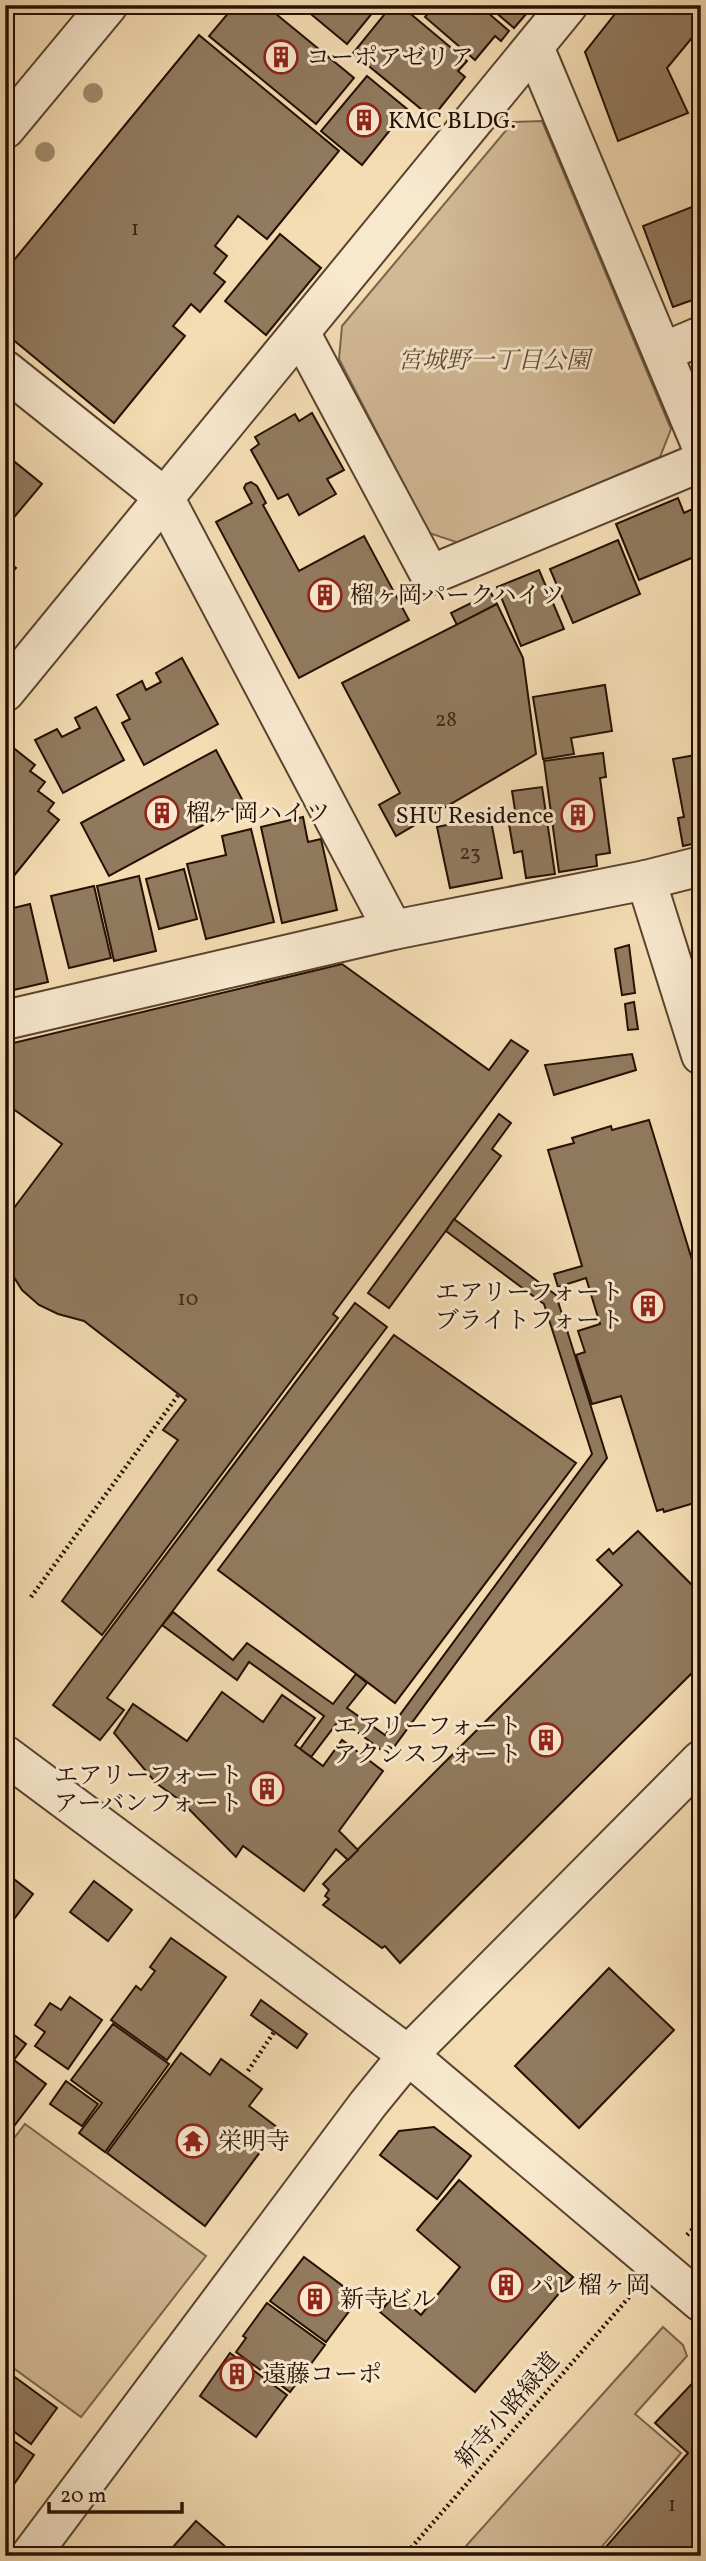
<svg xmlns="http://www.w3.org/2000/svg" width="706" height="2561" font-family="Vollkorn,'Noto Serif JP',serif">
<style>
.green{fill:#d1b995;stroke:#7b644c;stroke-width:2}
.building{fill:#917a5f;stroke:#251003;stroke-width:2}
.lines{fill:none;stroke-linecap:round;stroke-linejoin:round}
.minor-casing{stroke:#59432f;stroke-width:42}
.tertiary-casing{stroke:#59432f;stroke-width:42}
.path{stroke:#251003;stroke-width:4.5;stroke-dasharray:2 3.5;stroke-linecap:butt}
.minor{stroke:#f8e8ce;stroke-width:38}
.tertiary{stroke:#f8e8ce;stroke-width:38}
.tree{fill:#a38c6e}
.labels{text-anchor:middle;stroke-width:6;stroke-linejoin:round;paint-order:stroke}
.number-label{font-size:21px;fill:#402a1a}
.poi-label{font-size:24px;fill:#251003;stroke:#f8e8ce;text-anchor:start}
.park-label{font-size:24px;font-style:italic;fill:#614b36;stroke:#f8e8ce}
.street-label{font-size:24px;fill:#251003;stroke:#f8e8ce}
</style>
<rect width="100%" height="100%" fill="#f4dcb3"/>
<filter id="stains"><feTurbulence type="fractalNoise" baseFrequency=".00286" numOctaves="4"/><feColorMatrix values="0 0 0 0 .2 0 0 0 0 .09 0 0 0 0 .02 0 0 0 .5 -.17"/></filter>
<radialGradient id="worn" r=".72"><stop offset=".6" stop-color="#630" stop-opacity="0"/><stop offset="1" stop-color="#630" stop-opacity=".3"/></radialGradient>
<g class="green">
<polygon points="542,121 671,429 660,457 459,543 429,533 339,359 342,326 513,122"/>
<polygon points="25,2124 206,2256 81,2417 5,2362 5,2150"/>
<polygon points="663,2327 683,2345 687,2356 635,2414 681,2453 594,2556 457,2556"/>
</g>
<g class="building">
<polygon points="235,5 265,5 354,78 316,124 209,36"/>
<polygon points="300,5 377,5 378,6 347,44"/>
<polygon points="392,5 400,5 467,61 458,71 465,77 432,118 353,53"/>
<polygon points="435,5 479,5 509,31 501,41 495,36 475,60 425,17"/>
<polygon points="487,5 534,5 514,28"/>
<polygon points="622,5 701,5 701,27 667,68 688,113 618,141 585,52"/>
<polygon points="199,35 339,151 267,239 238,216 215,246 227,256 214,273 225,282 200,312 191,304 173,326 185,336 114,423 5,333 5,271"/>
<polygon points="367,76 407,109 362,165 321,131"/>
<polygon points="697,205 701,215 701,297 673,307 643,226"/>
<polygon points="280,234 321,268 266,335 225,301"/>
<polygon points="312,413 344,470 327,479 336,494 299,515 288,494 278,499 251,450 259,444 255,437 295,414 299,421"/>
<polygon points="5,454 42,484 5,528"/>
<polygon points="251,482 257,486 266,503 263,505 299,571 364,536 409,620 299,678 216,522 252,503 244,488 246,484"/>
<polygon points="678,498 684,513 701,505 701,554 639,580 616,524"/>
<polygon points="618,540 640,594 573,623 550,569"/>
<polygon points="5,560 16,568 5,581"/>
<polygon points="539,570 564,629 521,646 497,587"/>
<polygon points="491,593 497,604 457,625 451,613"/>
<polygon points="497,604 523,658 536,754 396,836 379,805 400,793 342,683"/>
<polygon points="182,658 218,724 144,765 122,723 130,719 117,695 142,681 146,690 161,682 156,673"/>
<polygon points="605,685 612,731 571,738 574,754 543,759 533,697"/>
<polygon points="96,707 124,760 63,793 35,740 57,729 62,737 80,728 75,718"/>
<polygon points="6,742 35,765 30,771 45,782 38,791 54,803 48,811 59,820 13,877 5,870"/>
<polygon points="216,750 244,803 109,876 81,823"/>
<polygon points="603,753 606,777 600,778 610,853 596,855 597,866 559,872 544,761"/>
<polygon points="701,754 701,842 683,846 678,818 684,817 673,759"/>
<polygon points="542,787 555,874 526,878 522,851 514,853 509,824 517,823 512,791"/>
<polygon points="490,816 502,878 450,888 437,827"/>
<polygon points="303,817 308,842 321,839 337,910 282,923 261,827"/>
<polygon points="251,829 274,922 206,939 187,864 226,855 222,836"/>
<polygon points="184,869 197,919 159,929 146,879"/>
<polygon points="139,876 156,951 114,961 97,886"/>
<polygon points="94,886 111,958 69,968 51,896"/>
<polygon points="30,904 48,982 5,992 5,910"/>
<polygon points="629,945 635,993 622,995 615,949"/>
<polygon points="342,964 489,1070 511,1040 528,1051 333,1314 338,1318 102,1635 62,1601 178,1440 163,1430 186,1400 84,1321 58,1314 39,1305 22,1290 5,1263 5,1220 62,1144 5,1103 5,1045"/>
<polygon points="634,1002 638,1029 628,1030 625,1004"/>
<polygon points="632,1054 636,1070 554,1095 545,1065"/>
<polygon points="499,1114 511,1123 492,1149 501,1156 389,1308 368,1293"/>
<polygon points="649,1120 701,1289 701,1501 664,1512 663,1509 657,1511 621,1396 592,1404 576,1355 585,1352 578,1331 600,1324 586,1278 558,1287 554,1274 582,1266 548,1150 574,1143 572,1138 611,1126 612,1130"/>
<polygon points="454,1219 556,1295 607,1458 388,1755 340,1719 311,1757 300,1749 324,1716 249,1662 237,1680 162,1625 173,1612 233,1660 247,1643 333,1704 356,1674 367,1683 347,1708 385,1735 592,1454 544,1304 446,1231"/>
<polygon points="355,1303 387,1327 107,1698 124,1710 100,1740 53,1705"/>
<polygon points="394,1335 576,1463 395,1703 218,1570"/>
<polygon points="701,1530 701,1553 692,1535"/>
<polygon points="638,1531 701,1594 701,1664 400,1963 385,1946 382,1948 323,1905 329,1899 325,1896 329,1890 323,1884 622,1585 597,1560 609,1549 613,1554"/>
<polygon points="222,1692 263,1722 282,1695 315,1718 295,1745 323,1766 342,1740 383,1771 339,1831 358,1850 348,1860 336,1849 304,1891 243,1846 236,1857 181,1801 156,1783 114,1733 133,1704 187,1741"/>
<polygon points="5,1872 33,1894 5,1931"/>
<polygon points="94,1881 132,1910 108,1941 70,1912"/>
<polygon points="171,1938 226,1977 167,2060 111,2020 136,1986 141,1990 155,1971 150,1967"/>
<polygon points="609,1968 674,2030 579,2128 515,2066"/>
<polygon points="70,1997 102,2020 68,2069 35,2046 45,2032 35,2025 50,2003 61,2010"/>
<polygon points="261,2000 307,2034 297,2048 251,2015"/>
<polygon points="113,2024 169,2064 105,2152 79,2133 102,2103 71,2080"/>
<polygon points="5,2028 26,2044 14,2060 46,2084 5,2138"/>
<polygon points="181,2053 210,2075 221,2059 262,2089 249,2106 278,2128 205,2226 107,2153"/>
<polygon points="66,2081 98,2104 82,2126 50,2104"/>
<polygon points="434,2127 471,2156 437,2199 380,2155 399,2131"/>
<polygon points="459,2180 573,2277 475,2392 380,2312 396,2293 421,2315 460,2267 417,2230"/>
<polygon points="304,2257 359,2298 326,2342 270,2301"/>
<polygon points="267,2303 325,2345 290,2392 236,2352 246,2338 243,2336"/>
<polygon points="230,2353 287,2395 256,2437 200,2396"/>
<polygon points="701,2374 701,2556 598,2556 688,2453 655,2423"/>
<polygon points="12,2375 57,2408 31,2444 5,2425 5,2384"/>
<polygon points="5,2435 34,2455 8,2493 13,2495 5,2506"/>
<polygon points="196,2521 236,2556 165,2556"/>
</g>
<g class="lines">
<defs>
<g id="minor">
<polyline points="534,47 701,445"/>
<polyline points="301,334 430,575 701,462"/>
<polyline points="663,352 701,336"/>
<polyline points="5,370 164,497 393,930"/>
<polyline points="646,880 701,1055"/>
<polyline points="5,1020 393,930 646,880 701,866"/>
</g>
<g id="tertiary">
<polyline points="5,129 108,5"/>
<polyline points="5,692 568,5"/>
<polyline points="5,1755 408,2055 701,2302"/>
<polyline points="30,2556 368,2104 408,2055 701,1760"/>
</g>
</defs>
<use href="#minor" class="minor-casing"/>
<use href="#tertiary" class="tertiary-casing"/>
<g class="path">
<polyline points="31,1597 179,1394"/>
<polyline points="248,2071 274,2032"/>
<polyline points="687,2235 701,2221"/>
<polyline points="404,2556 631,2295"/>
</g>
<use href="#minor" class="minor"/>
<use href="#tertiary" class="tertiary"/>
</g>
<g class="tree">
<circle cx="93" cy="93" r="10"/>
<circle cx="45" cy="152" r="10"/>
</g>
<defs>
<symbol id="building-ring" viewBox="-11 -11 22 22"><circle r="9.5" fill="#f8e8ce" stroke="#8f2418" stroke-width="1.5"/><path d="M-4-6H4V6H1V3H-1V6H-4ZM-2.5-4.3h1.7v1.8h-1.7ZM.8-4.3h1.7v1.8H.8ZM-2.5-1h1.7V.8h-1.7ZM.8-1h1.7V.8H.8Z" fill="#8f2418"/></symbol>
<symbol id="temple-ring" viewBox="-11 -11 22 22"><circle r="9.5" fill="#f8e8ce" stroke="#8f2418" stroke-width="1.5"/><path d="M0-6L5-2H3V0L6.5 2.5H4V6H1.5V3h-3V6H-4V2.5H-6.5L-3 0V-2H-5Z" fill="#8f2418"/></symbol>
</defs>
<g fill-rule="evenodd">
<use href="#building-ring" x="262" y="38" width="38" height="38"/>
<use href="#building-ring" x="345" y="101" width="38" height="38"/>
<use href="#building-ring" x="306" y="576" width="38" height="38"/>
<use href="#building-ring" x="143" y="794" width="38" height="38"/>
<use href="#building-ring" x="559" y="796" width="38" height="38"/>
<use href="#building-ring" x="629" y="1287" width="38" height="38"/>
<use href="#building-ring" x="527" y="1721" width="38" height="38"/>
<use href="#building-ring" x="248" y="1770" width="38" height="38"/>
<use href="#temple-ring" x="174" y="2122" width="38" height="38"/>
<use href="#building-ring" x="487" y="2266" width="38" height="38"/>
<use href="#building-ring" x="296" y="2280" width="38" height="38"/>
<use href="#building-ring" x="218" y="2355" width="38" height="38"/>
</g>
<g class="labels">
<g class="number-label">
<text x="135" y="235">1</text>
<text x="446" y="726">28</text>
<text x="470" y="859">23</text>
<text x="188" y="1305">10</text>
<text x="672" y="2511">1</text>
</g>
<g class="poi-label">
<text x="306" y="65">コーポアゼリア</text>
<text x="388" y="128">KMC BLDG.</text>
<text x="350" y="603">榴ヶ岡パークハイツ</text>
<text x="186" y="821">榴ヶ岡ハイツ</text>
<text x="554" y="823" text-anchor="end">SHU Residence</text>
<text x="624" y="1300" text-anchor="end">エアリーフォート<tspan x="624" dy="28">ブライトフォート</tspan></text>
<text x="522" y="1734" text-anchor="end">エアリーフォート<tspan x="522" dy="28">アクシスフォート</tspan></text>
<text x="243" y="1783" text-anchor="end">エアリーフォート<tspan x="243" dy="28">アーバンフォート</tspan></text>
<text x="218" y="2149">栄明寺</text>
<text x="530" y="2293">パレ榴ヶ岡</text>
<text x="340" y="2307">新寺ビル</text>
<text x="262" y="2382">遠藤コーポ</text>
</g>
<g class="park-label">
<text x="494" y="368">宮城野一丁目公園</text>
</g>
<g class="street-label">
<text transform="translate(507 2410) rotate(-49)" y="8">新寺小路緑道</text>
</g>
</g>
<rect width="706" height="2561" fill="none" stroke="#f4dcb3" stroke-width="28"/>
<rect x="7" y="7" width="692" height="2547" fill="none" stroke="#251003" stroke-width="3.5"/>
<rect x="14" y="14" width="678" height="2533" fill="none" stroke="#251003" stroke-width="2"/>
<path d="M49 2502v10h133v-10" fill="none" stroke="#251003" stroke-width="3.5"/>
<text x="60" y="2502" font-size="21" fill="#251003" stroke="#f8e8ce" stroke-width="5" paint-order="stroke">20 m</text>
<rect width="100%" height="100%" filter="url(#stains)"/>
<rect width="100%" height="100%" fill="url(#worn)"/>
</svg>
